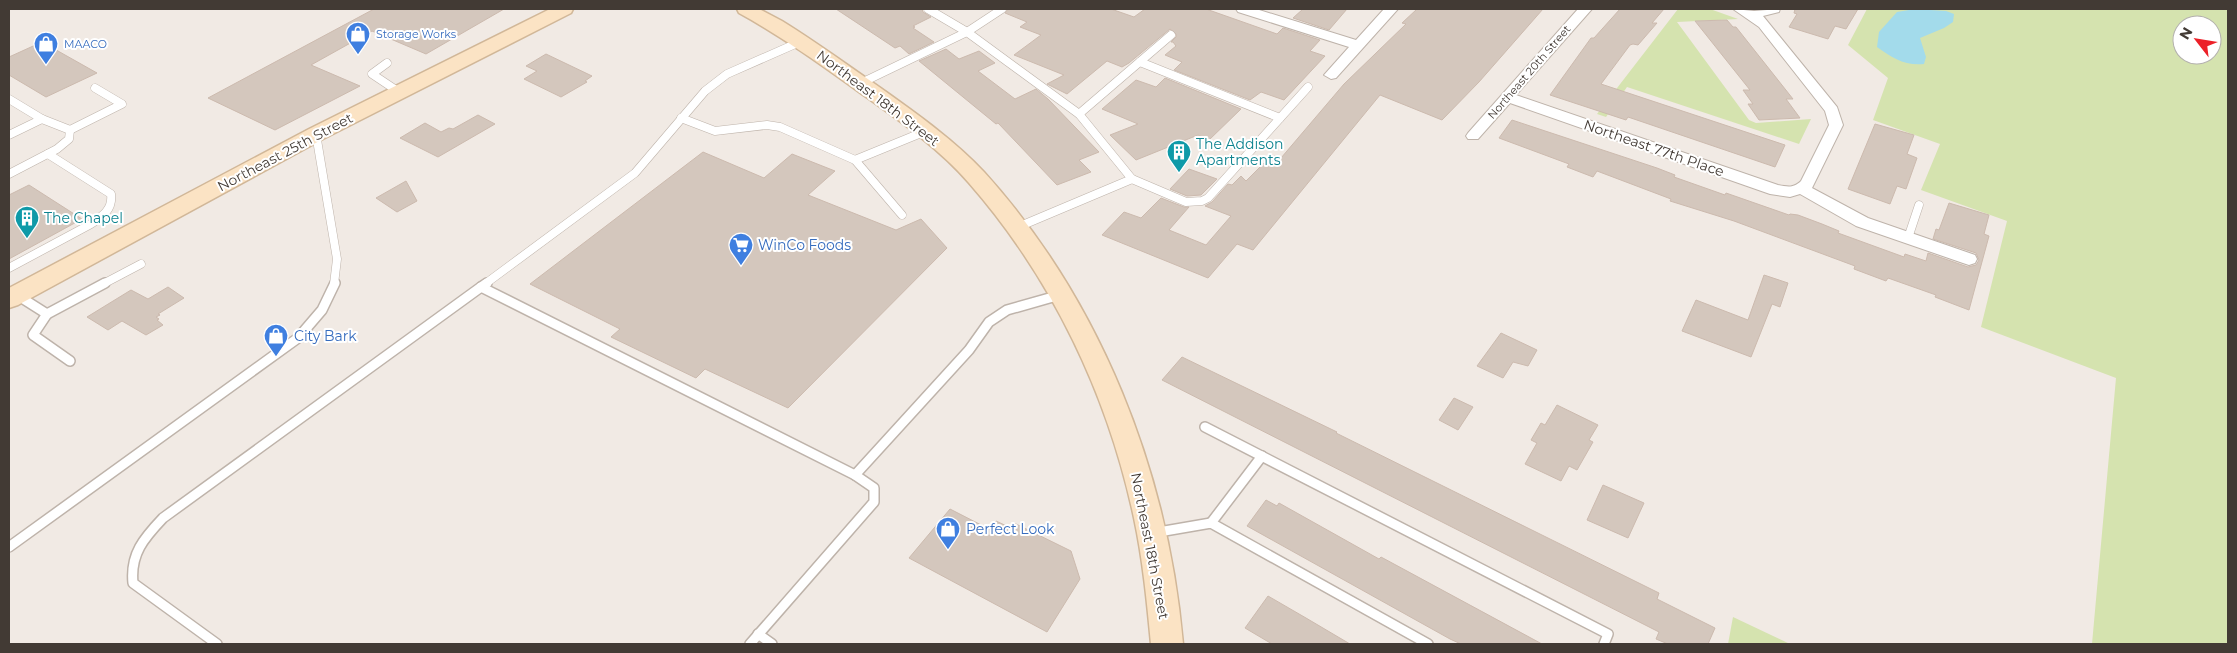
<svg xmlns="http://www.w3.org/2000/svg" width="2237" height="653" font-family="Montserrat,sans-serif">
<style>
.green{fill:#d5e3af;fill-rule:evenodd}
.water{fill:#a3dbeb}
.building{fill:#d4c7bd;stroke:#ccbaae}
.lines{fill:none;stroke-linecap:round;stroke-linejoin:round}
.lane-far1-casing{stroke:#beb3aa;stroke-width:9}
.lane-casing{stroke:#beb3aa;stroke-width:12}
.street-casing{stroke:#beb3aa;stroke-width:2}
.secondary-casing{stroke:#d1b798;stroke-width:3}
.lane-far1{stroke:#fff;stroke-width:8}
.lane{stroke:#fff;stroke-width:9}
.street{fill:#fff;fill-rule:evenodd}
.secondary{fill:#fbe3c4;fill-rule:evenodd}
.labels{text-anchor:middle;stroke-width:4;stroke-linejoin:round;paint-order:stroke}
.far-shop-label{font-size:11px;fill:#366cbe;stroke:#fff;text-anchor:start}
.far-street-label{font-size:11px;fill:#423a34;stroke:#fff}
.street-label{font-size:14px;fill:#423a34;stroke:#fff}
.culture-label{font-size:14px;fill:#0d838f;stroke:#fff;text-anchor:start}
.shop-label{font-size:14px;fill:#366cbe;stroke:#fff;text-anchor:start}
</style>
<rect width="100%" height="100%" fill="#f1eae4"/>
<g class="green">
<polygon points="1678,9 1710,9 1738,19 1677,22 1749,120 1756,123 1811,119 1799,144 1627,87 1606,117 1597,114"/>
<path d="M 1867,9 L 2228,9 L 2228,644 L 2092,644 L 2116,378 L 1981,327 L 2007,221 L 1921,190 L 1940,144 L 1873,120 L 1888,78 L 1848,45 ZM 2182,25 L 2212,25 L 2212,55 L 2182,55 Z"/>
<polygon points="1733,617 1790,644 1728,644"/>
</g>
<path class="water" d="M 1915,9 L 1946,11 L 1954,14 L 1953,22 L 1944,28 L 1920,38 L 1926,57 L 1924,64 C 1905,66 1892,58 1877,47 L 1879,32 L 1897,12 Z"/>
<g class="building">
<polygon points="374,9 504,9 426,54 372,31 311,65 360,86 275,130 208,98"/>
<polygon points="836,9 922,9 923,12 931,17 913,26 915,27 913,28 934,42 909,54 900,46 895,48"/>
<polygon points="1008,9 1111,9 1134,17 1145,9 1206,9 1277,34 1283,28 1320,40 1310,51 1325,56 1284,100 1261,92 1250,100 1174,70 1182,62 1165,55 1176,46 1173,42 1171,42 1176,37 1176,34 1170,29 1129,63 1122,67 1107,61 1067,94 1047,84 1064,75 1014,55 1041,35 1020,27 1027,22 1005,13"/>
<polygon points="1303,9 1347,9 1329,30 1293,18"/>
<polygon points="1417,9 1543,9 1479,82 1442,120 1380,95 1253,250 1237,244 1208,278 1102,235 1124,212 1141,218 1161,198 1184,207 1189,207 1169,230 1206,245 1231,216 1205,206 1212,202 1228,184 1232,185 1241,176 1246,181 1272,155 1281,158 1344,84 1406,24 1402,23"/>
<polygon points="1620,9 1664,9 1652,23 1657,23 1638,45 1633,44 1630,45 1601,84 1785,145 1775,167 1628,117 1626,120 1550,95 1591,38 1594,38"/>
<polygon points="1795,9 1858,9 1846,29 1835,26 1828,39 1789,27 1797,14 1794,13"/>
<polygon points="1727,20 1733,27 1736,27 1793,99 1786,99 1800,118 1759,120 1748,104 1753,104 1743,90 1750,90 1695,21"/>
<polygon points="42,42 97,73 46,97 9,75 9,57"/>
<polygon points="946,49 959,59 979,51 995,63 978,71 1015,99 1036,89 1048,99 1099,152 1079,160 1091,172 1057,185 998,123 996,124 919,61"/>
<polygon points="546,54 592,76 585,81 587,82 561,97 524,79 537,71 526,66"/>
<polygon points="1165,78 1241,109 1209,140 1198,135 1136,160 1110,135 1138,124 1102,109 1136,80 1156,87"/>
<polygon points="478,115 495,124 438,157 400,138 425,123 441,132 449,128 453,129"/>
<polygon points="1512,120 1657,168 1675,175 1674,177 1725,195 1726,193 1789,215 1790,214 1798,215 1822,224 1839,231 1838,233 1904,257 1905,254 1926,261 1928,253 1968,267 1976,265 1979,260 1976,253 1933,239 1936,229 1939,230 1949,203 1989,215 1984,234 1989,236 1969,310 1935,297 1936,295 1888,278 1886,281 1854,269 1855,266 1734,221 1670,201 1671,199 1597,171 1593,177 1567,167 1569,164 1499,138"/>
<polygon points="1875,124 1914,135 1907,154 1917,158 1906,189 1897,186 1890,204 1848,189"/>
<polygon points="703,152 764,178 792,154 835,171 808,195 896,230 921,219 947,248 788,408 705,369 696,378 611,337 620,329 530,284"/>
<polygon points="1189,169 1217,179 1201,195 1187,196 1170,189"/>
<polygon points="406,181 417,201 397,212 376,198"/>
<polygon points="29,185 82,219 9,259 9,195"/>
<polygon points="1764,275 1788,283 1780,307 1772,304 1751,357 1682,331 1696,300 1748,320"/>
<polygon points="168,287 184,298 158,314 160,315 156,317 159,319 157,320 163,325 146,335 122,321 108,330 87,317 131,290 148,299"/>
<polygon points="1501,333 1537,350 1528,366 1513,362 1503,378 1477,366"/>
<polygon points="1182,357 1337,432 1336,433 1659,593 1657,599 1715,628 1708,644 1668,644 1656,639 1659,632 1162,380"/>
<polygon points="1454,398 1473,407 1458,430 1439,420"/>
<polygon points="1557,405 1598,425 1589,440 1593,442 1577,470 1569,466 1561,481 1525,464 1537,443 1531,440 1541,423 1545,425"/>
<polygon points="1603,485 1644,503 1628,538 1587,520"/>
<polygon points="1266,500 1277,506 1279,503 1379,559 1381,557 1542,644 1461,644 1450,639 1247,526"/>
<polygon points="950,509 989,529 996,521 1011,528 1014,523 1071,551 1080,579 1047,632 909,558"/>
<polygon points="1268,596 1306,618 1350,644 1272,644 1245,628"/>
</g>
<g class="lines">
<defs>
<g id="lane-far1">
<polyline points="928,9 967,32 1079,114 1132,179 1186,202 1202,201 1208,198 1308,87"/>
<polyline points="1140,62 1280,118"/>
<polyline points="387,63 372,74 399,92"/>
<polyline points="861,83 967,32 1002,9"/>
<polyline points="9,99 42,119 9,135"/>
<polyline points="1079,114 1171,35"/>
<polyline points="681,118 715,131 767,125 780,127 855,160 926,131"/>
<polyline points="70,130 122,104 95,88"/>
<polyline points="316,134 337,259 334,284"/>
<polyline points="855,160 902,215"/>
<polyline points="9,174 57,149 69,139 70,130 42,119"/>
<polyline points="1018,227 1132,179"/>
<polyline points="1908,238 1919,205"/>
<path d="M 9,268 L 91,224 C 103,216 113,209 111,194 L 48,154"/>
<polyline points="103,284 141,264"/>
<polyline points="485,284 635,173 705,91 727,74 802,41"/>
</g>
<g id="lane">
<polyline points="481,287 487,283"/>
<polyline points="17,295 47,314 105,283"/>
<polyline points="47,314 33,335 70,361"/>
<polyline points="1205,427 1608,634 1604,644"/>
<polyline points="855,475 969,350 989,322 1007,310 1060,295"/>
<polyline points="1211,523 1262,456"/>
<polyline points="1153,533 1211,523 1428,644"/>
<polyline points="9,547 298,338 322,310 335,283"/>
<polyline points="758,634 772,644"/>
<path d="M 217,644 L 133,583 C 130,554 144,538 163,518 L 481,287 L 855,475 L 874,488 L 874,502 L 750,644"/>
</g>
<g id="street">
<polygon points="1236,9 1256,9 1356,40 1384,9 1398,9 1336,78 1331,79 1324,75 1349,47 1238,12"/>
<path d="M 1578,9 L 1592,9 L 1516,95 L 1778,185 C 1788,187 1794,188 1801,181 L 1829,125 L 1825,111 L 1759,27 L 1733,9 L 1754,11 L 1780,9 L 1779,12 L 1763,16 L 1837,107 L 1843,125 L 1812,188 L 1868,218 L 1975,255 L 1977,259 L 1975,263 L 1969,265 L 1963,263 L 1856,226 L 1800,194 L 1790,197 L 1770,194 L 1510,103 L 1478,139 L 1468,139 L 1466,136 L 1468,133 Z"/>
</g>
<g id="secondary">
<polygon points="550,9 573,9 571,13 323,139 18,305 9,308 9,288 309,129"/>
<path d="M 737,9 L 759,9 L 782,21 C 816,42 849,66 882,89 C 917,114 954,140 984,172 C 1101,301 1168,472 1183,644 L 1151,644 C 1147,602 1143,560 1134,518 C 1108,395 1052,278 969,183 C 938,147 897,119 859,92 C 820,64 781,36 739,13 Z"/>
</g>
</defs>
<use href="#lane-far1" class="lane-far1-casing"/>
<use href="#lane" class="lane-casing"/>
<use href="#street" class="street-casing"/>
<use href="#secondary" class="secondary-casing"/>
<use href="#lane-far1" class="lane-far1"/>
<use href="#lane" class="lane"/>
<use href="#street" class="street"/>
<use href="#secondary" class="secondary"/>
</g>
<defs>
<symbol id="shop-pin" viewBox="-11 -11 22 30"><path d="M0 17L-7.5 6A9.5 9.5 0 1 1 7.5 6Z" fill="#3f7fe0" stroke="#fff"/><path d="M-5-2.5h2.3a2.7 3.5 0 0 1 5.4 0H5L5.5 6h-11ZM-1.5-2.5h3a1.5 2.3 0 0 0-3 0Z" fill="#fff"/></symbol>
<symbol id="building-pin" viewBox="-11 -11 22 30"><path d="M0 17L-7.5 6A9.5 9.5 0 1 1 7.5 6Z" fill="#0f9aa8" stroke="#fff"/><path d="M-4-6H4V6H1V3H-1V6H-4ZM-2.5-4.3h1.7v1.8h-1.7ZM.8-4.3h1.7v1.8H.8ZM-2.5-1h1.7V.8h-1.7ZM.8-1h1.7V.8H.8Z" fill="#fff"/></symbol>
<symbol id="supermarket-pin" viewBox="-11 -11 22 30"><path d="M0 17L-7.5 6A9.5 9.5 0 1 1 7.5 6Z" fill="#3f7fe0" stroke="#fff"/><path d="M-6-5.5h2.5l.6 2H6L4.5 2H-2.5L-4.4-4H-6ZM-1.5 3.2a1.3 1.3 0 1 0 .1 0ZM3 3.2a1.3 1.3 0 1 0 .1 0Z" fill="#fff"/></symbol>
</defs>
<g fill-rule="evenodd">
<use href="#shop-pin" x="344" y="20" width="28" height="38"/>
<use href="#shop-pin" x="32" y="30" width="28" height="38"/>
<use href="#building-pin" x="1165" y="138" width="28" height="38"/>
<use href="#building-pin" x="13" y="204" width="28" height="38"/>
<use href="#supermarket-pin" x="727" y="231" width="28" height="38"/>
<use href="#shop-pin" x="262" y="322" width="28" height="38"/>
<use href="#shop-pin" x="934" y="515" width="28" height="38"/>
</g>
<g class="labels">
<g class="far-shop-label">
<text x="376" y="38">Storage Works</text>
<text x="64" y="48">MAACO</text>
</g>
<g class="far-street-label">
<text transform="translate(1529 72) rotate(-49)" y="4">Northeast 20th Street</text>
</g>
<g class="street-label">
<text transform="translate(878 98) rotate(37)" y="5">Northeast 18th Street</text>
<text transform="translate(1654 148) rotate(19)" y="5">Northeast 77th Place</text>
<text transform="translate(285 152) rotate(-28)" y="5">Northeast 25th Street</text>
<text transform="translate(1150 546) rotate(79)" y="5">Northeast 18th Street</text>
</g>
<g class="culture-label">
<text x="1196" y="149">The Addison<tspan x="1196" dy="16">Apartments</tspan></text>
<text x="44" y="223">The Chapel</text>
</g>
<g class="shop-label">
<text x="758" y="250">WinCo Foods</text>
<text x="294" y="341">City Bark</text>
<text x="966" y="534">Perfect Look</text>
</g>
</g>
<rect width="2237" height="653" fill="none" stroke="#423a34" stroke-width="20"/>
<g transform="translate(2197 40) rotate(301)"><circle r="24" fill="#ffffff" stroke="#b3b0ae"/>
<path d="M0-4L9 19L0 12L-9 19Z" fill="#ec2028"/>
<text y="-8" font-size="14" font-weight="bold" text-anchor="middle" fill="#423a34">N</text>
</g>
</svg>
